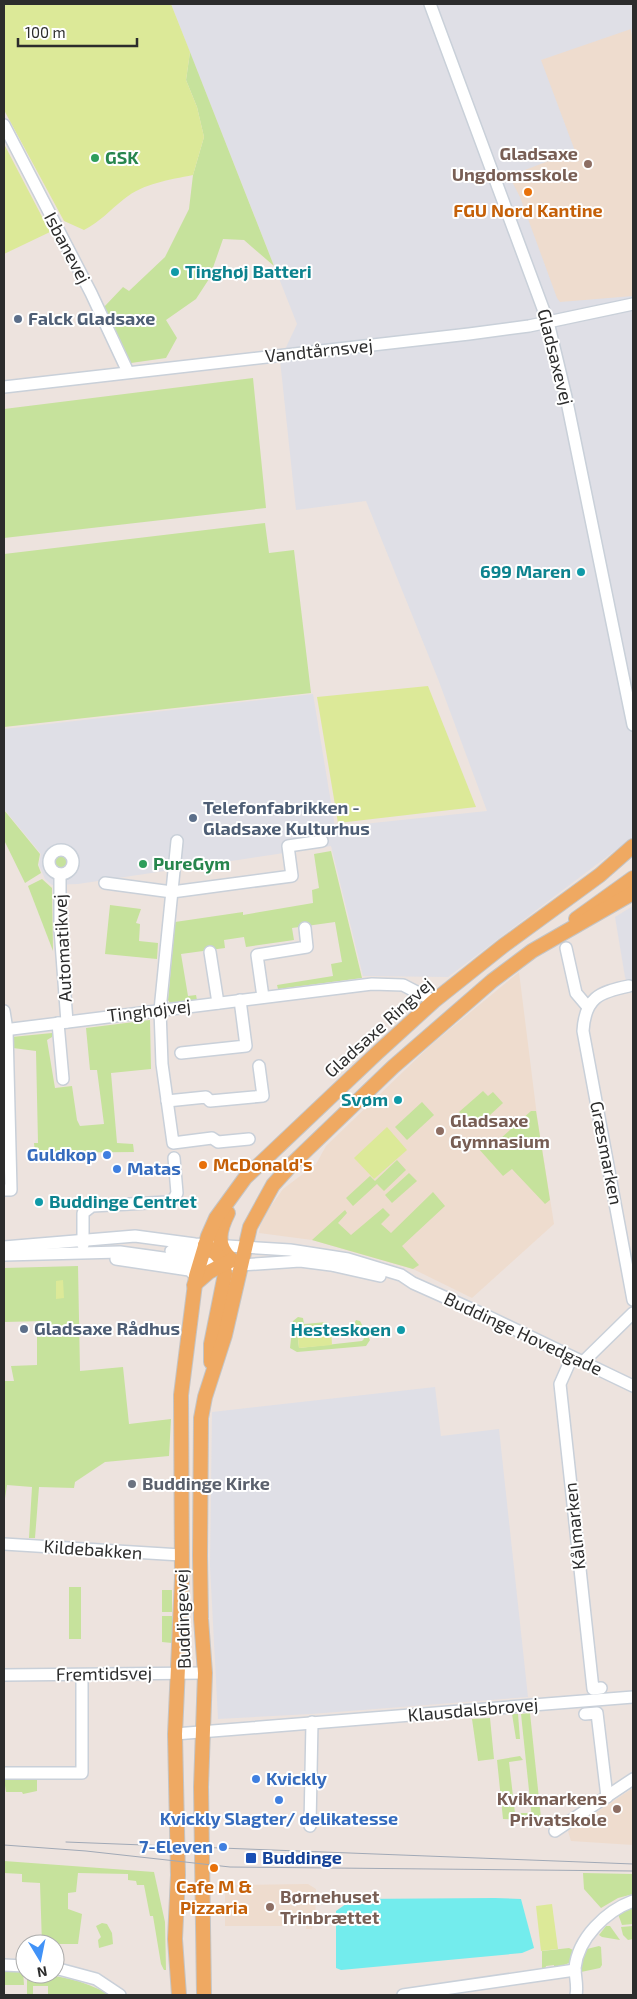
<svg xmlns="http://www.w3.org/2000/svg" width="637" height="1999" font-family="'Exo 2',sans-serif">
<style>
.industrial{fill:#dfdfe6}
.education{fill:#eedcce}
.green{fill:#c6e29c}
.pitch{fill:#dce998}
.water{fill:#73eced}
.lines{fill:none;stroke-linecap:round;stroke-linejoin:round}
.minor-casing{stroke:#c9d0d9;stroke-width:14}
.major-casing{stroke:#c4c4c4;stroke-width:16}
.minor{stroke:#fff;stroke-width:11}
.major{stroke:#efa962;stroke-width:14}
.tram{stroke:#a1a9b6;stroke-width:1}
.leisure-dot{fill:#2e9e5b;stroke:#fff;stroke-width:2}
.education-dot{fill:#8d6e63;stroke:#fff;stroke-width:2}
.food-dot{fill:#e8710a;stroke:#fff;stroke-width:2}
.culture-dot{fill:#0f9aa8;stroke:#fff;stroke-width:2}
.service-dot{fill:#5c6f8a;stroke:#fff;stroke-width:2}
.shop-dot{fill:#3f7fe0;stroke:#fff;stroke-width:2}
.worship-dot{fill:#6b7280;stroke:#fff;stroke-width:2}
.transit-dot{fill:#1a4fb4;stroke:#fff;stroke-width:2}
.labels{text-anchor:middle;stroke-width:4;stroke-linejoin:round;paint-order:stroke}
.education-label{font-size:18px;font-weight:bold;fill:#785e54;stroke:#fff;text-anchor:end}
.leisure-label{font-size:18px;font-weight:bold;fill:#27864d;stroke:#fff;text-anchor:start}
.food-label{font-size:18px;font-weight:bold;fill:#c56008;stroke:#fff}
.street-label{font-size:18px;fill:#2c2c2c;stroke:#fff}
.culture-label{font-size:18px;font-weight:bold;fill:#0d838f;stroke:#fff;text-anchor:end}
.service-label{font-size:18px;font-weight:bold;fill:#4e5e75;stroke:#fff;text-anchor:start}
.shop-label{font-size:18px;font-weight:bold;fill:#366cbe;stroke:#fff;text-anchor:end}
.worship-label{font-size:18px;font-weight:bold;fill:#5b616d;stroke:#fff;text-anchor:start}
.transit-label{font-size:18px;font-weight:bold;fill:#164399;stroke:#fff;text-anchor:start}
</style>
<rect width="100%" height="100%" fill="#ede3de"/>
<g class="industrial">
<polygon points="171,4 633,4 633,837 448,977 363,976 331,846 78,884 52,885 45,879 39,865 41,854 4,809 4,729 313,694 335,827 487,811 438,679 366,501 296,510 280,360 297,324"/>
<polygon points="633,906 633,987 629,986 625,977 615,917"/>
<polygon points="435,1387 441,1436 499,1429 528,1697 311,1714 218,1719 210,1566 212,1412"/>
</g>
<g class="education">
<polygon points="631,29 633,43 633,296 560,302 557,298 520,197 509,176 575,151 541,60"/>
<polygon points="519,972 537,1116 554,1224 472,1298 413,1269 312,1240 259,1233 260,1226 268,1210 283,1189 316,1164 326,1146 432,1044"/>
<polygon points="633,1788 633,1845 571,1841 568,1831"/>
<polygon points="308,1884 316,1889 315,1926 312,1926 312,1929 306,1929 306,1926 225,1926 225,1885"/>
</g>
<g class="green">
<polygon points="190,52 274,266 244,240 223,239 209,279 196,299 166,320 177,338 166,358 131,363 104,307 123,287 129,291 165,257 189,209 193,175 204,137 197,107 186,80"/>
<polygon points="253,378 266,508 4,538 4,409"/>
<polygon points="265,523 269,553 294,550 311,693 4,727 4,554"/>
<polygon points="4,810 40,854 38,865 41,873 25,883 4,840"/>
<polygon points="331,851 362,978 278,989 277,985 333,976 331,964 342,962 335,922 292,928 294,940 246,947 244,937 224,940 225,948 181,954 188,996 196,995 197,1000 170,1003 168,1000 175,922 243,912 243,915 313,903 312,890 319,888 314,854"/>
<circle cx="60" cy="863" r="7"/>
<polygon points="42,879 52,888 53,951 28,886"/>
<polygon points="110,905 141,909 136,923 140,924 139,941 158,943 157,959 105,954"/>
<polygon points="150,1020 151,1069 111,1073 117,1143 133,1144 134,1152 35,1153 34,1143 38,1143 36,1051 13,1048 12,1037 52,1033 52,1037 47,1040 55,1088 72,1086 77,1120 80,1126 104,1124 97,1070 90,1070 86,1028"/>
<polygon points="483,1091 488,1096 493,1092 503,1103 475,1129 459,1112"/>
<polygon points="422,1102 434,1115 407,1140 395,1127"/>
<polygon points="531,1111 536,1111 550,1200 545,1204 512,1169 503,1176 478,1148 485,1141 491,1147"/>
<polygon points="397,1160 406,1170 384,1191 377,1184 353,1206 346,1198 370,1176 375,1181"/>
<polygon points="409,1173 417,1181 392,1203 385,1195"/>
<polygon points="433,1192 445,1206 402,1246 419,1265 413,1269 312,1240 345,1210 347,1213 338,1223 351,1235 383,1208 390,1215 381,1224 391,1233"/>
<polygon points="78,1266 80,1371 123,1367 129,1424 171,1419 169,1456 105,1462 75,1482 74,1488 39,1487 35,1538 29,1538 32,1487 7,1485 4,1505 4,1381 14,1381 11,1366 37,1365 37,1336 46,1336 46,1321 4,1322 4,1268"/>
<polygon points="298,1317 303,1318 304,1324 327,1322 329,1325 297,1330 299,1348 362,1341 364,1339 354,1324 356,1320 360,1321 370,1340 366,1346 297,1352 290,1348 293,1321"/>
<rect x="69" y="1587" width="12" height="52"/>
<rect x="162" y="1590" width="10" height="22"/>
<polygon points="162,1616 172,1616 172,1643 162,1642"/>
<polygon points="530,1713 541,1818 532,1819 521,1714"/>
<polygon points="512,1714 518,1714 520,1739 516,1739"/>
<polygon points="490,1718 494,1759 478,1761 472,1719"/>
<polygon points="520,1756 523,1760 509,1762 515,1813 528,1813 529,1820 503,1819 497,1760"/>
<polygon points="4,1779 37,1779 37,1791 23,1794 22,1792 6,1792"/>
<polygon points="4,1861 154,1872 165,1922 166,1970 164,1970 161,1964 153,1916 150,1916 144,1885 137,1885 136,1881 128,1880 128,1874 78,1873 76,1892 68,1893 68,1909 82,1914 78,1944 42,1944 40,1883 22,1882 22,1874 4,1873"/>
<polygon points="583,1873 633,1874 633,1894 618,1898 601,1908 584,1889"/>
<polygon points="632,1907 633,1924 622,1925 618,1914"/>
<polygon points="102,1923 107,1924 112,1933 113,1944 99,1948 98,1940 101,1937 96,1926"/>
<polygon points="606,1926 610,1926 620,1940 602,1937 599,1935"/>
<polygon points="633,1926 633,1939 628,1940 623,1935 621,1927"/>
<polygon points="599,1946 601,1947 602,1965 600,1968 581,1972 579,1967 587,1949"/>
<polygon points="569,1948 575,1951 569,1963 554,1969 554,1965 546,1966 545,1970 542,1971 542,1951"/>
<polygon points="23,1971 24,1985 5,1985 4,1995 4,1972"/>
<path d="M 27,1974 C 56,1974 84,1980 110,1995 L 48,1995 L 48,1986 L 33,1986 L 33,1995 L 27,1995 Z"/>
</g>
<g class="pitch">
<path d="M 4,4 L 171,4 L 190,52 L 186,80 L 197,107 L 204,137 L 193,175 C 169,180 144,183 124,199 C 110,210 100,222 84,230 L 64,221 L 4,110 Z"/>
<polygon points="4,144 50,232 4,254"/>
<polygon points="428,686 476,807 338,823 317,697"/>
<polygon points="387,1127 407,1150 374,1179 354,1158"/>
<polygon points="63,1280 64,1298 56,1299 56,1281"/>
<polygon points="331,1327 332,1345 299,1348 297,1330"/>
<polygon points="552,1904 558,1949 541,1951 536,1906"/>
</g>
<polygon class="water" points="495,1898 521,1899 534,1948 522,1953 341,1970 336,1968 336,1911 353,1899"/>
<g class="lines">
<defs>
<g id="minor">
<polyline points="430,4 548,322 566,397 633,725"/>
<polyline points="4,125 91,293 128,372"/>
<polyline points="4,387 469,334 529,326 633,304"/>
<polyline points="177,841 160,1010 162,1064 173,1143 212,1138 218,1142 249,1139"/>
<circle cx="61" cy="862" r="12"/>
<polyline points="60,874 60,929 67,1022"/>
<polyline points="105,883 172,892 292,876 288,846 322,841"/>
<polyline points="566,948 576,993 587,1006"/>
<polyline points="210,952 218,1003"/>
<path d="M 629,986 C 599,992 585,998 583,1031 L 633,1300"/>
<polyline points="263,997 257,955 307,947 305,928"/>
<polyline points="4,1011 7,1030 11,1190 4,1190"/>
<polyline points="58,1023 63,1079"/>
<polyline points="4,1030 372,984 403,985 434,1001"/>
<polyline points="181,1053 246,1046 240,1000"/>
<polyline points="167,1101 206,1097 210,1101 263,1096 259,1066"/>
<polyline points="83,1245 83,1213 92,1206 167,1202 174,1199 177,1193 174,1158"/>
<polyline points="4,1247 135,1236 195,1244 290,1250 348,1259 401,1275 413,1283 487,1316 633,1386"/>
<polyline points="171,1251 201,1255"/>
<polyline points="4,1255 120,1252 199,1263 241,1265 300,1261 331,1265 380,1276"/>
<polyline points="116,1259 189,1270 196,1276"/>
<polyline points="572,1357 560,1384 593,1689 601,1688"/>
<polyline points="583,1362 633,1313"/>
<polyline points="4,1544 181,1555"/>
<polyline points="4,1675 205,1673"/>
<polyline points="585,1714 597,1713 607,1797"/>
<polyline points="175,1734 633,1697"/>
<polyline points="4,1773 82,1773 82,1675"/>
<polyline points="310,1826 312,1722"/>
<polyline points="555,1831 633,1779"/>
<polyline points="4,1965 25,1966"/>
<polyline points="55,1968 96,1979 120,1995"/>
<polyline points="403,1995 575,1970"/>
<path d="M 576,1995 C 578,1986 575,1977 575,1968 C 578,1938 606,1911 633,1901"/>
</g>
<g id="major">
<polyline points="576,919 633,878"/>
<path d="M 228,1213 C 220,1229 215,1245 231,1259"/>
<path d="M 205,1245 C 216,1252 224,1260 225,1274 L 211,1344 L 211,1362"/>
<polyline points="194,1285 209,1272 232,1260"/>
<polyline points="179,1995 175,1939 178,1875 175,1734 182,1578 181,1395 196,1276 208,1236 216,1218 245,1178 377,1053 434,1001 503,946 600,875 633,846"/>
<polyline points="204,1995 201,1787 205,1673 201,1619 200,1556 201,1418 205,1397 225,1335 250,1227 273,1185 293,1163 393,1067 492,981 532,951 633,893"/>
</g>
</defs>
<use href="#minor" class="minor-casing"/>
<use href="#major" class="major-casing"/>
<use href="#minor" class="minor"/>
<use href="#major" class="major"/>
<g class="tram">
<polyline points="66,1842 633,1864"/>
<polyline points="4,1845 86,1851 230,1867 633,1871"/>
</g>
</g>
<g class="leisure-dot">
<circle cx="95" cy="158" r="5"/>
<circle cx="143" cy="864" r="5"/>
</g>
<g class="education-dot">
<circle cx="588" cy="164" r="5"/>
<circle cx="440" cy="1131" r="5"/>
<circle cx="617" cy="1809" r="5"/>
<circle cx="270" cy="1907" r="5"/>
</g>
<g class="food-dot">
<circle cx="528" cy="192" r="5"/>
<circle cx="203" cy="1165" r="5"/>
<circle cx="214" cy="1868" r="5"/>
</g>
<g class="culture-dot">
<circle cx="175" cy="272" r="5"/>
<circle cx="581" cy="572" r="5"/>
<circle cx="398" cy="1100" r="5"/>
<circle cx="39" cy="1202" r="5"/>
<circle cx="401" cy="1330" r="5"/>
</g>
<g class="service-dot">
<circle cx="18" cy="319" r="5"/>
<circle cx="193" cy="818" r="5"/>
<circle cx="24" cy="1329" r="5"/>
</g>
<g class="shop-dot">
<circle cx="107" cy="1155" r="5"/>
<circle cx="117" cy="1169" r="5"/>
<circle cx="256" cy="1779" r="5"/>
<circle cx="279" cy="1800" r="5"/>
<circle cx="223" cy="1847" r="5"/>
</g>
<circle class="worship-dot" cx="132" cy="1484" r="5"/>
<rect class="transit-dot" x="245" y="1852" width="12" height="12" rx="2.5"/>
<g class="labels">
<g class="education-label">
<text x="578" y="160">Gladsaxe<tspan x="578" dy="21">Ungdomsskole</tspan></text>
<text x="450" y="1127" text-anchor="start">Gladsaxe<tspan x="450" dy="21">Gymnasium</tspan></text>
<text x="607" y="1805">Kvikmarkens<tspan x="607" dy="21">Privatskole</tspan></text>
<text x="280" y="1903" text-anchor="start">Børnehuset<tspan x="280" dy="21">Trinbrættet</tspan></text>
</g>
<g class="leisure-label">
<text x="105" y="164">GSK</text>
<text x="153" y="870">PureGym</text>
</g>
<g class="food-label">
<text x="528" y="217">FGU Nord Kantine</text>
<text x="213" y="1171" text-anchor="start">McDonald's</text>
<text x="214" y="1893">Cafe M &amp;<tspan x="214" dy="21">Pizzaria</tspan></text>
</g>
<g class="street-label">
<text transform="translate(67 248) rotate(62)" y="6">Isbanevej</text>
<text transform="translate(319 351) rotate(-6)" y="6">Vandtårnsvej</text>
<text transform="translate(555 357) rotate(76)" y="6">Gladsaxevej</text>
<text transform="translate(63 948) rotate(-93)" y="6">Automatikvej</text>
<text transform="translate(149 1011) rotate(-7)" y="6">Tinghøjvej</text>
<text transform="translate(379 1028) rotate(-42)" y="6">Gladsaxe Ringvej</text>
<text transform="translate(606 1153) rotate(79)" y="6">Græsmarken</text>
<text transform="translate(523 1334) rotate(25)" y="6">Buddinge Hovedgade</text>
<text transform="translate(575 1526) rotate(-96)" y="6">Kålmarken</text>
<text transform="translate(93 1550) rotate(4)" y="6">Kildebakken</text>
<text transform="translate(183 1619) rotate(-92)" y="6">Buddingevej</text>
<text transform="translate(104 1674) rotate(-1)" y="6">Fremtidsvej</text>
<text transform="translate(473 1710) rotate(-5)" y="6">Klausdalsbrovej</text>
</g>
<g class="culture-label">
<text x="185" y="278" text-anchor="start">Tinghøj Batteri</text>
<text x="571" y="578">699 Maren</text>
<text x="388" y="1106">Svøm</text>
<text x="49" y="1208" text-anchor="start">Buddinge Centret</text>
<text x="391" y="1336">Hesteskoen</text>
</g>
<g class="service-label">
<text x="28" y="325">Falck Gladsaxe</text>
<text x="203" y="814">Telefonfabrikken -<tspan x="203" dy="21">Gladsaxe Kulturhus</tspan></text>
<text x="34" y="1335">Gladsaxe Rådhus</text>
</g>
<g class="shop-label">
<text x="97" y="1161">Guldkop</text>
<text x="127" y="1175" text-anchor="start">Matas</text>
<text x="266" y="1785" text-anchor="start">Kvickly</text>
<text x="279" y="1825" text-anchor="middle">Kvickly Slagter/ delikatesse</text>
<text x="213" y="1853">7-Eleven</text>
</g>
<g class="worship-label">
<text x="142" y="1490">Buddinge Kirke</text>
</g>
<g class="transit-label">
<text x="262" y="1864">Buddinge</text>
</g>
</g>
<rect width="637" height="1999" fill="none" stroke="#2c2c2c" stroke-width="10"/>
<g transform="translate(40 1959) rotate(170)"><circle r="24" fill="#ffffff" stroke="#ababab"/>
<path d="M0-4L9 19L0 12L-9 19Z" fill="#4192f7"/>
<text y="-8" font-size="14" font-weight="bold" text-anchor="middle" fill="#2c2c2c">N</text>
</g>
<path d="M18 38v8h119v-8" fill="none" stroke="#2c2c2c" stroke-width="2.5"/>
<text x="25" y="38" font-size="15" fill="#2c2c2c" stroke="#ffffff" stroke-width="4" paint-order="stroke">100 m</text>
</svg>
